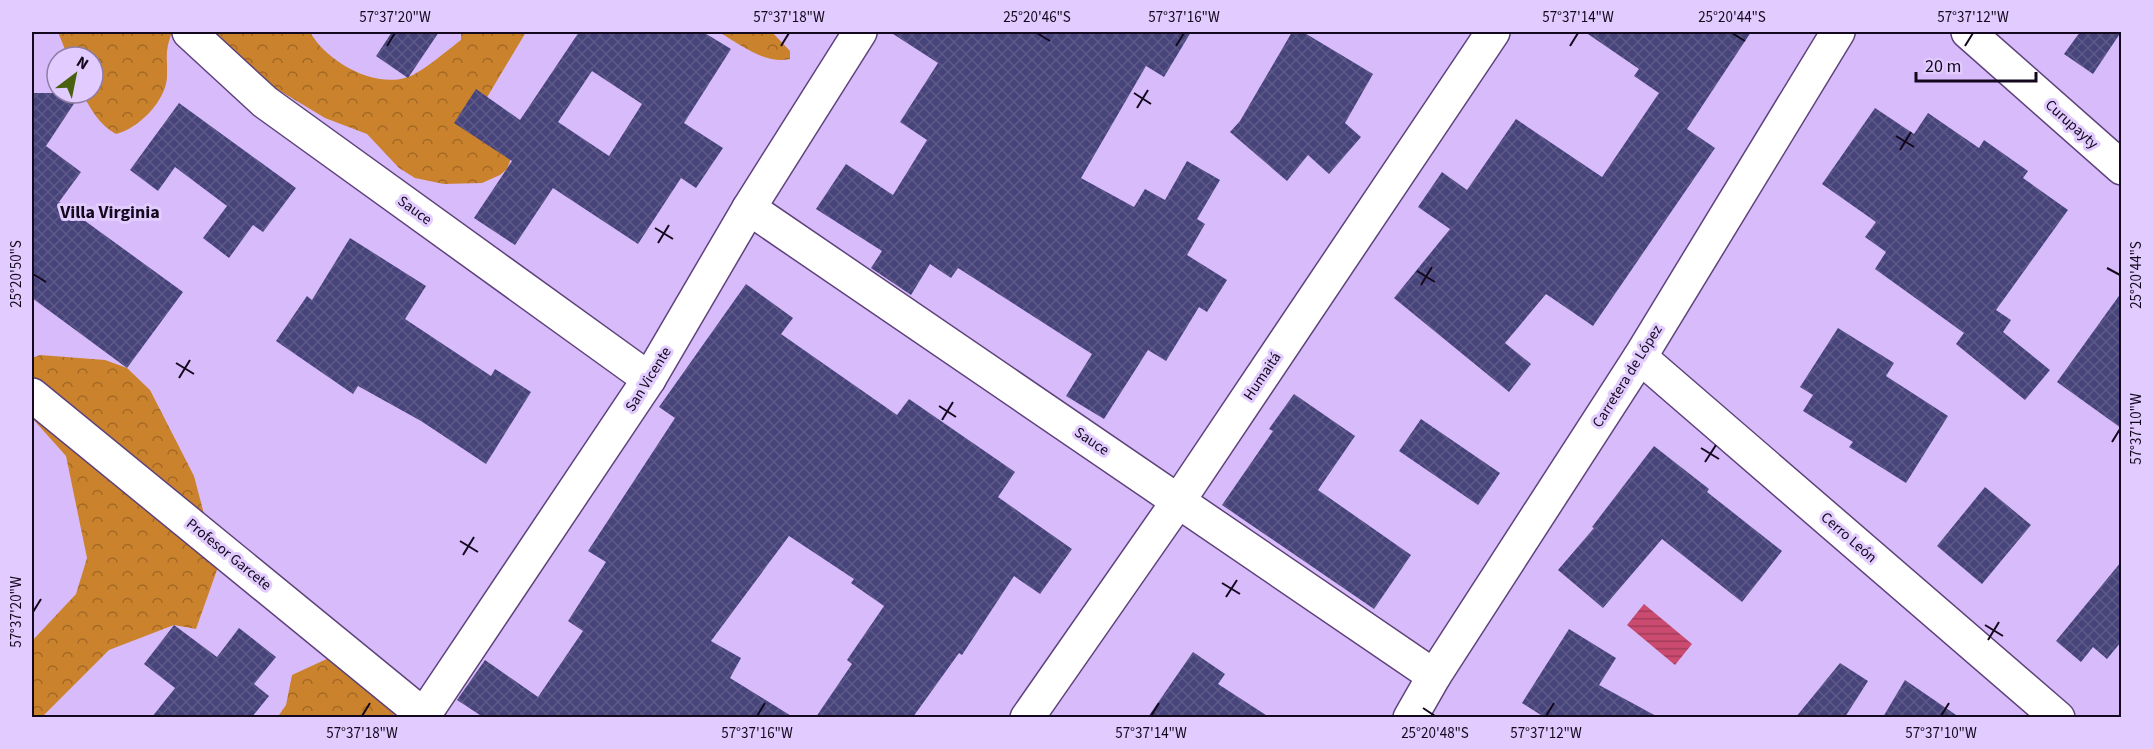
<svg xmlns="http://www.w3.org/2000/svg" width="2153" height="749" font-family="'Source Sans 3',sans-serif">
<style>
.forest{fill:url(#forest-crowns)}
.water{fill:url(#water-rules)}
.building{fill:url(#building-cross-hatch);fill-rule:evenodd}
.lines{fill:none;stroke-linecap:round;stroke-linejoin:round}
.minor-casing{stroke:#5e437a;stroke-width:36}
.tertiary-casing{stroke:#5e437a;stroke-width:36}
.minor{stroke:#fff;stroke-width:33}
.tertiary{stroke:#fff;stroke-width:33}
.ticks{fill:none;stroke:#13081d;stroke-width:2}
.labels{text-anchor:middle;stroke-width:6;stroke-linejoin:round;paint-order:stroke}
.street-label{font-size:15px;fill:#13081d;stroke:#e2cbfe}
.quarter-label{font-size:18px;font-weight:bold;fill:#13081d;stroke:#e2cbfe}
.neatline{fill:none;stroke:#13081d;stroke-width:2}
.ticks-label{font-size:15px;text-anchor:middle;fill:#13081d}
</style>
<defs>
<pattern id="forest-crowns" width="20" height="18" patternUnits="userSpaceOnUse" patternTransform="scale(1.5)"><rect width="20" height="18" fill="#cb822c"/><path d="M2 6a3 3 0 1 1 6 0M12 15a3 3 0 1 1 6 0" fill="none" stroke="#a46825"/></pattern>
<pattern id="water-rules" width="6" height="5" patternUnits="userSpaceOnUse" patternTransform="scale(1.5)"><rect width="6" height="5" fill="#ca4a70"/><path d="M0 2.5h6" fill="none" stroke="#a33c5b"/></pattern>
<pattern id="building-cross-hatch" width="8" height="8" patternUnits="userSpaceOnUse" patternTransform="scale(1.5)"><rect width="8" height="8" fill="#47437b"/><path d="M0 0l8 8M0 8l8-8" fill="none" stroke="#5e5a88"/></pattern>
</defs>
<rect width="100%" height="100%" fill="#d8bbfa"/>
<g class="forest">
<path d="M 58,32 L 172,32 C 164,54 168,56 167,77 C 166,101 138,129 116,134 C 99,125 91,109 82,93 L 93,93 L 93,57 L 68,57 Z"/>
<path d="M 205,32 L 310,32 C 326,61 374,89 408,77 C 421,73 449,49 461,40 L 461,32 L 526,32 L 486,99 L 513,153 L 507,169 L 500,175 L 482,183 L 444,184 L 415,178 L 399,168 L 367,134 L 325,118 L 232,62 Z"/>
<path d="M 719,32 L 772,32 L 790,51 L 790,59 C 766,65 739,44 719,32 Z"/>
<polygon points="40,355 105,360 127,368 150,390 194,476 218,567 196,629 174,625 109,650 41,718 32,717 32,641 76,594 87,558 66,456 32,418 32,358"/>
<polygon points="344,651 396,708 393,717 277,718 286,705 292,675"/>
</g>
<polygon class="water" points="1644,604 1692,644 1675,665 1627,625"/>
<g class="building">
<polygon points="392,32 439,32 408,78 376,56"/>
<path d="M 579,32 L 703,32 L 731,49 L 684,123 L 723,148 L 696,188 L 681,178 L 638,244 L 553,188 L 515,245 L 474,218 L 512,161 L 454,123 L 476,89 L 520,120 ZM 592,71 L 642,104 L 609,156 L 558,122 Z"/>
<polygon points="890,32 1191,32 1164,77 1146,66 1081,178 1134,207 1145,189 1165,200 1187,161 1220,180 1197,219 1205,224 1187,255 1227,280 1207,312 1199,307 1166,361 1148,350 1104,419 1066,396 1092,354 958,268 951,278 930,264 911,295 871,268 882,251 816,209 846,164 893,195 927,140 900,122 938,63"/>
<polygon points="1292,32 1303,32 1373,74 1345,123 1361,137 1329,174 1308,155 1287,181 1230,132 1240,121"/>
<polygon points="1585,32 1751,32 1687,129 1715,148 1593,326 1546,294 1505,343 1531,364 1509,392 1394,298 1450,229 1418,207 1442,172 1467,190 1516,119 1602,177 1659,93 1634,76 1639,69"/>
<polygon points="2080,32 2121,32 2093,74 2064,54"/>
<polygon points="32,93 81,93 46,146 81,172 59,202 183,292 127,368 32,298"/>
<polygon points="179,103 296,188 263,232 253,225 229,258 203,238 227,206 175,167 158,191 130,170"/>
<polygon points="1875,108 1914,134 1928,113 1979,148 1984,140 2028,171 2023,178 2068,210 1996,310 2011,320 2003,332 2050,370 2025,400 1956,344 1964,333 1875,269 1886,252 1865,237 1876,222 1822,184"/>
<polygon points="350,238 426,286 405,319 491,376 495,369 531,392 486,464 421,421 358,386 353,394 276,341 307,296 312,300"/>
<polygon points="746,284 793,318 781,334 897,415 909,399 1015,472 998,497 1072,549 1040,594 1014,576 962,655 959,653 913,717 816,717 852,664 847,660 884,606 851,583 854,579 789,536 711,641 741,658 730,678 793,717 483,717 457,700 485,660 538,697 583,631 568,621 606,562 588,551 675,418 659,407"/>
<polygon points="2121,293 2121,428 2057,382"/>
<polygon points="1838,328 1894,363 1886,376 1948,416 1906,483 1849,447 1853,442 1803,411 1813,395 1800,387"/>
<polygon points="1294,394 1355,436 1318,490 1411,555 1374,609 1222,505 1273,431 1269,429"/>
<polygon points="1421,419 1500,473 1478,505 1399,451"/>
<polygon points="1654,446 1709,489 1707,492 1782,551 1742,602 1662,539 1603,608 1558,570 1594,528 1592,527"/>
<polygon points="1985,487 2031,525 1982,584 1937,546"/>
<polygon points="2121,562 2121,642 2107,659 2093,647 2081,662 2056,641"/>
<polygon points="174,625 217,657 239,628 276,657 254,684 269,696 252,717 152,717 175,688 144,664"/>
<polygon points="1569,629 1616,658 1599,685 1658,717 1544,717 1522,703"/>
<polygon points="1193,652 1225,674 1218,684 1269,717 1148,717"/>
<polygon points="1840,663 1868,681 1845,717 1796,717"/>
<polygon points="1905,680 1959,717 1883,717"/>
</g>
<g class="lines">
<defs>
<g id="minor">
<polyline points="189,32 265,102 649,379"/>
<polyline points="1968,32 2122,168"/>
<polyline points="749,208 1434,676"/>
<polyline points="1640,357 2058,718"/>
<polyline points="32,395 427,718"/>
<polyline points="422,718 649,379 749,208 860,32"/>
<polyline points="1410,718 1434,676 1640,357 1838,32"/>
</g>
<polyline id="tertiary" points="1027,718 1179,500 1493,32"/>
</defs>
<use href="#minor" class="minor-casing"/>
<use href="#tertiary" class="tertiary-casing"/>
<use href="#minor" class="minor"/>
<use href="#tertiary" class="tertiary"/>
</g>
<path class="ticks" d="M 1037,33 L 1050,41M 1732,33 L 1745,41M 387,46 L 395,33M 781,46 L 789,33M 1176,46 L 1184,33M 1570,46 L 1578,33M 1965,46 L 1973,33M 1134,93 L 1151,104M 1137,108 L 1148,90M 1896,136 L 1914,147M 1900,150 L 1911,132M 655,228 L 673,239M 658,243 L 669,225M 2107,268 L 2120,275M 1417,271 L 1435,282M 33,274 L 46,282M 1421,285 L 1432,267M 176,363 L 194,374M 179,378 L 190,360M 939,406 L 956,417M 942,420 L 953,402M 2112,442 L 2120,429M 1701,448 L 1719,459M 1705,462 L 1716,445M 460,541 L 478,552M 463,555 L 474,537M 1222,583 L 1240,594M 1226,597 L 1237,580M 33,612 L 41,599M 1985,625 L 2003,636M 1988,640 L 1999,622M 1423,708 L 1435,716M 362,716 L 370,703M 757,716 L 765,703M 1151,716 L 1159,703M 1546,716 L 1554,703M 1941,716 L 1949,703"/>
<g class="labels">
<g class="street-label">
<text transform="translate(2072 124) rotate(42)" y="5">Curupayty</text>
<text transform="translate(415 210) rotate(36)" y="5">Sauce</text>
<text transform="translate(1262 376) rotate(-56)" y="5">Humaitá</text>
<text transform="translate(1627 376) rotate(-58)" y="5">Carretera de López</text>
<text transform="translate(648 379) rotate(-58)" y="5">San Vicente</text>
<text transform="translate(1092 441) rotate(34)" y="5">Sauce</text>
<text transform="translate(1849 537) rotate(41)" y="5">Cerro León</text>
<text transform="translate(229 554) rotate(39)" y="5">Profesor Garcete</text>
</g>
<g class="quarter-label">
<text x="110" y="218">Villa Virginia</text>
</g>
</g>
<rect width="2153" height="749" fill="none" stroke="#e2cbfe" stroke-width="66"/>
<g transform="translate(75 75) rotate(32)"><circle r="28" fill="#e2cbfe" stroke="#8f7da4" stroke-width="1.5"/>
<path d="M0-4.5L10 22L0 15L-10 22Z" fill="#49610f"/>
<text y="-9" font-size="16" font-weight="bold" text-anchor="middle" fill="#13081d">N</text>
</g>
<path d="M1916 72v9h120v-9" fill="none" stroke="#13081d" stroke-width="3"/>
<text x="1925" y="72" font-size="18" fill="#13081d" stroke="#e2cbfe" stroke-width="4.5" paint-order="stroke">20 m</text>
<rect x="33" y="33" width="2087" height="683" class="neatline"/>
<g class="ticks-label">
<text x="395" y="22">57°37'20"W</text>
<text x="789" y="22">57°37'18"W</text>
<text x="1037" y="22">25°20'46"S</text>
<text x="1184" y="22">57°37'16"W</text>
<text x="1578" y="22">57°37'14"W</text>
<text x="1732" y="22">25°20'44"S</text>
<text x="1973" y="22">57°37'12"W</text>
<text transform="translate(16 274) rotate(-90)" y="5">25°20'50"S</text>
<text transform="translate(2136 275) rotate(-90)" y="5">25°20'44"S</text>
<text transform="translate(2136 429) rotate(-90)" y="5">57°37'10"W</text>
<text transform="translate(16 612) rotate(-90)" y="5">57°37'20"W</text>
<text x="362" y="738">57°37'18"W</text>
<text x="757" y="738">57°37'16"W</text>
<text x="1151" y="738">57°37'14"W</text>
<text x="1435" y="738">25°20'48"S</text>
<text x="1546" y="738">57°37'12"W</text>
<text x="1941" y="738">57°37'10"W</text>
</g>
</svg>
